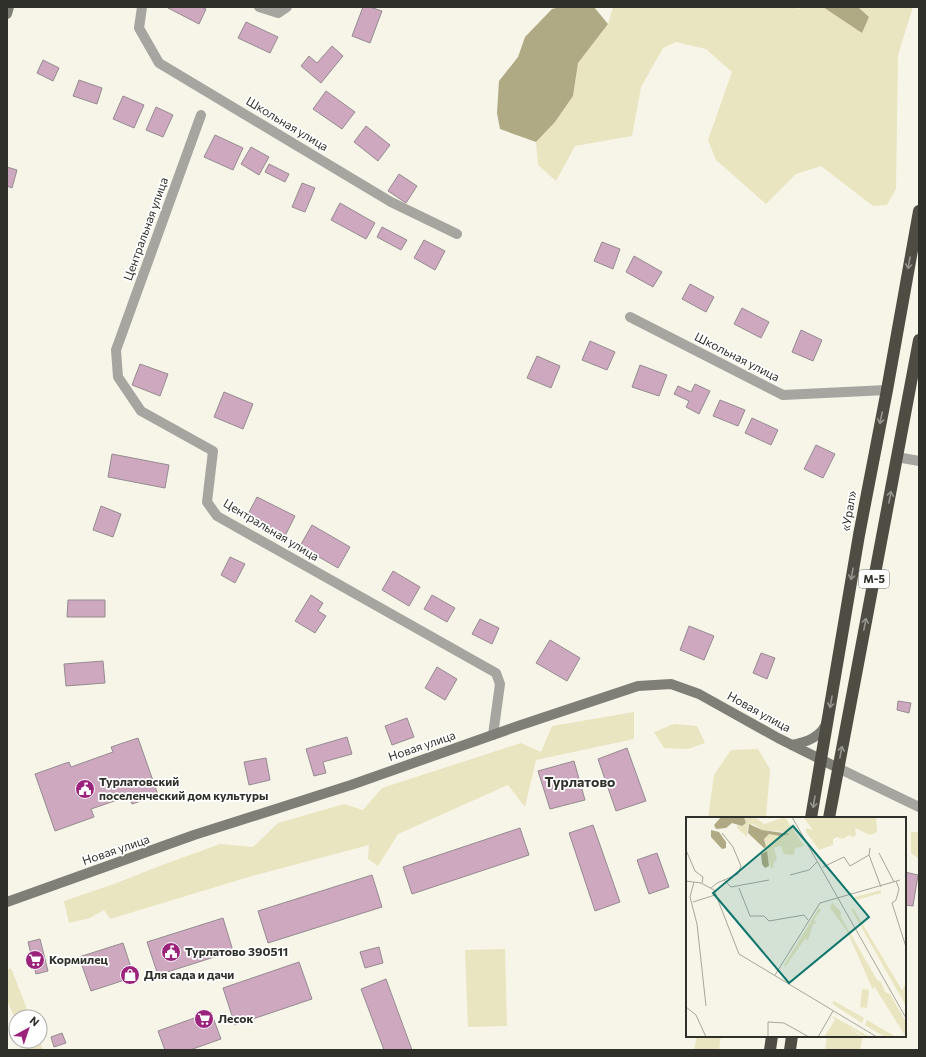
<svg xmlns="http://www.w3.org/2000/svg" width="926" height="1057" font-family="Commissioner,sans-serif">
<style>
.green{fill:#e9e5c1}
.water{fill:#afaa84}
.building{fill:#cda8be;stroke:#968b91}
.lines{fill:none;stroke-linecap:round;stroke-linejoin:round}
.street{stroke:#a6a5a0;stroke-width:10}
.secondary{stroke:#807f77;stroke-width:10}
.highway{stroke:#4f4d43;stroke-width:12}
.oneway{stroke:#95948e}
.labels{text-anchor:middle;stroke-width:3.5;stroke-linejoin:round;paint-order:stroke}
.shield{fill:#fff;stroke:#6e6e6b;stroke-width:1}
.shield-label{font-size:11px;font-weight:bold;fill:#30302b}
.street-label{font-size:12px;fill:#30302b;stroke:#fff}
.poi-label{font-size:12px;font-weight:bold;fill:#30302b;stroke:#fff;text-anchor:start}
.quarter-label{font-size:14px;font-weight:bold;fill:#30302b;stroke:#fff}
.inset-road{fill:none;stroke:#a7a69c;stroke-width:1}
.view{fill:#0f766e;fill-opacity:0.15;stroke:#0f766e;stroke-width:2}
.inset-edge{fill:none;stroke:#30302b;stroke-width:2}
</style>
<rect width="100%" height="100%" fill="#f6f5e8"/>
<g class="green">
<polygon points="613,7 796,7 798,9 804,7 823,7 862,33 869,17 858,7 913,7 898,55 896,189 887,205 873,206 821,166 796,174 766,204 716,160 708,140 732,72 706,49 676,42 663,48 641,87 632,136 575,146 556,181 538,165 536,142 555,122 573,96 578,63 608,24"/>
<polygon points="634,712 634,739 536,760 525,807 508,785 398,834 378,866 368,859 369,845 252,876 110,919 104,910 90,918 69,923 64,901 114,884 162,865 220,844 253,847 278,823 344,804 363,810 382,788 521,743 541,752 552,726"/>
<polygon points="674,724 697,726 705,743 688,749 664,748 654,732"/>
<polygon points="758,749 770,769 766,818 708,818 714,775 731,750"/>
<polygon points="911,832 919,832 919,859 911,853"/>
<polygon points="505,949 507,1026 468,1027 465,950"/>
<polygon points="11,968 30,1017 16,1017 16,1021 7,1000 7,970"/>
<polygon points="697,1036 721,1036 719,1050 694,1050"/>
<polygon points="827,1036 863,1036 860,1050 825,1050"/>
<polygon points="23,1041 40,1041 43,1050 26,1050"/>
</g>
<g class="water">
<polygon points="560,7 594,7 608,24 578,63 573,96 555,122 536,142 500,129 497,113 499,81 518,57 525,37 552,9"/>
<polygon points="823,7 858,7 869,17 862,33"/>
</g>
<g class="building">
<polygon points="168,7 202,7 206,9 199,24 168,8"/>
<polygon points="363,7 370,7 382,11 370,43 352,36"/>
<polygon points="246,22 278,37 270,53 238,38"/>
<polygon points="332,46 343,56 321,83 301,66 309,56 317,63"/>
<polygon points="43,60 59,68 53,81 37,73"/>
<polygon points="79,80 102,88 97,104 73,96"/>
<polygon points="326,91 355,112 342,129 313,109"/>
<polygon points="123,96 144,105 134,128 113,119"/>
<polygon points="156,107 173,115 163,137 146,130"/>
<polygon points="366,126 390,145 378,161 354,142"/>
<polygon points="215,135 243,148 233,170 204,157"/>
<polygon points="251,147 269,157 259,175 241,164"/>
<polygon points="269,164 289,174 285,182 265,172"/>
<polygon points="7,167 17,170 12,188 7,186"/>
<polygon points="399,174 417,186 406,203 388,191"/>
<polygon points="302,183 315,188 305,212 292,207"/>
<polygon points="340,203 375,223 366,239 331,220"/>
<polygon points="382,227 407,240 401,250 377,237"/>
<polygon points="424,240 445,251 435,270 414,258"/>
<polygon points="602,242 620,249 613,269 594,261"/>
<polygon points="634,256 662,272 653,287 626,272"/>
<polygon points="690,284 714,297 706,312 682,299"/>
<polygon points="742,308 769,322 761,338 734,324"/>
<polygon points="801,330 822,340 813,361 792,352"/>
<polygon points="590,341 615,352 607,370 582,360"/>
<polygon points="537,356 560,366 551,388 527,378"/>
<polygon points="140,364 168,374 160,396 132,385"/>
<polygon points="640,365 667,375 659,396 632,387"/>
<polygon points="695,384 710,391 699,414 686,407 689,401 674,394 678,386 691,392"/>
<polygon points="224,392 253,404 243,429 214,417"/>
<polygon points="720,400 745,410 738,426 713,416"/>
<polygon points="752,418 778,430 771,445 745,433"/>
<polygon points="816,445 835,454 823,478 804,469"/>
<polygon points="112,454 169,465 165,488 108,477"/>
<polygon points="257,497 295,516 284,538 246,518"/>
<polygon points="101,506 121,514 113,537 93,530"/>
<polygon points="312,525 350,547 338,568 300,546"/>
<polygon points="230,557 245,564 235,583 221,575"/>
<polygon points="393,571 420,587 409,606 382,590"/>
<polygon points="311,595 323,603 318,611 326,616 315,633 295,621"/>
<polygon points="432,595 455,608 447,622 424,609"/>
<polygon points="68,600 105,600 105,617 67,617"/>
<polygon points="480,619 499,628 492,644 472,634"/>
<polygon points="689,626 714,636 704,660 680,650"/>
<polygon points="550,640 580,658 567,681 536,663"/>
<polygon points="761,653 775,658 767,679 753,673"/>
<polygon points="103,661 105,683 66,686 64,664"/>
<polygon points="437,667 457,679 445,700 425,688"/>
<polygon points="898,701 911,703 909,713 897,710"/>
<polygon points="407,718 414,737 392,745 385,726"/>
<polygon points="347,737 352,754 323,762 326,773 314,776 306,749"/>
<polygon points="138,738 158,795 132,804 129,796 91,809 94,817 55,831 35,774 69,762 71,767 113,752 111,747"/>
<polygon points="627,748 646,801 616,811 598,759"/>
<polygon points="266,758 270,780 249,785 244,762"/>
<polygon points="574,761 585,800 550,809 538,771"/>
<polygon points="593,825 620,902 595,911 569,833"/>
<polygon points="520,828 529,855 412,894 403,867"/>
<polygon points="657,853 669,887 649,894 637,860"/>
<polygon points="905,872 918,875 913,906 905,905"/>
<polygon points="372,875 382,907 268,943 258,911"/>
<polygon points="223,918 233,951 158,975 147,942"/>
<polygon points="40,939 48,971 36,974 28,942"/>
<polygon points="123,943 134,977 91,991 79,957"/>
<polygon points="379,947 383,963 365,968 360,952"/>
<polygon points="299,962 312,999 235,1025 223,988"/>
<polygon points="386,979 412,1050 384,1050 361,989"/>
<polygon points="211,1012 221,1039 190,1050 165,1050 158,1031"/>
<polygon points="62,1033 66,1043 54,1047 51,1037"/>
</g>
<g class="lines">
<g class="street">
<polyline points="142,7 139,28 159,63 391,202 457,234"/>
<polyline points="259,7 278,13 287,7"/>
<polyline points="201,115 116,350 118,377 141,411 213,451 207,502 217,516 496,673 500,684 493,735"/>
<polyline points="630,317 783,395 887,390"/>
<polyline points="897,457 919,461"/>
<polyline points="838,768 919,807"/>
</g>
<g class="secondary">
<polyline points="7,14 9,7"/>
<path d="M 792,745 C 807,742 821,737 827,722"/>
<polyline points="7,902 194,835 351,785 518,726 638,686 671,684 699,694 778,738 838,768"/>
</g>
<g class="highway">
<polyline points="811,818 859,535 887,390 919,211"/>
<polyline points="829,818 919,340"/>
<polyline points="770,1050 772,1036"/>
<polyline points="790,1050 792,1036"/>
</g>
</g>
<defs><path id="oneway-shaft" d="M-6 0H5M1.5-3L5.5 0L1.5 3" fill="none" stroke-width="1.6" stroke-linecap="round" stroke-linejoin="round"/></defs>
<g class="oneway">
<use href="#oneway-shaft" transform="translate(909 263) rotate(100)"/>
<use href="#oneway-shaft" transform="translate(881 418) rotate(102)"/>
<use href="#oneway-shaft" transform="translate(890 497) rotate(-79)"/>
<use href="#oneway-shaft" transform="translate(852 574) rotate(100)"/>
<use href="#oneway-shaft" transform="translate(865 624) rotate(-79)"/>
<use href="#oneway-shaft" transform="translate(831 702) rotate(100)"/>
<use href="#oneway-shaft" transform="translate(841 752) rotate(-79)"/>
<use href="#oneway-shaft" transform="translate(814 802) rotate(99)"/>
</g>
<defs>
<symbol id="civic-disc" viewBox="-11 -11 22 22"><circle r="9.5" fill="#9c237b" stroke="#fff"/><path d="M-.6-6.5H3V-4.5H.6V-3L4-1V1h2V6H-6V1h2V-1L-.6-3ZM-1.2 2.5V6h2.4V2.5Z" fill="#fff"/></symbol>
<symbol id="supermarket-disc" viewBox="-11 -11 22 22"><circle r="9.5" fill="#9c237b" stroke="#fff"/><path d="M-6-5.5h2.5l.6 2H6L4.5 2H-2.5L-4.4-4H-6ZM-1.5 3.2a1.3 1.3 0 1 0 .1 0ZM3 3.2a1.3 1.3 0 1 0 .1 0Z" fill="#fff"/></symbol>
<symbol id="shop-disc" viewBox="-11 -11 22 22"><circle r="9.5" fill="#9c237b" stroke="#fff"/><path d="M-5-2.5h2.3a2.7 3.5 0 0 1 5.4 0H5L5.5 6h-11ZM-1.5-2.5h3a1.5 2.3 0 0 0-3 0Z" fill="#fff"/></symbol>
</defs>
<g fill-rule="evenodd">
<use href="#civic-disc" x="74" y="778" width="22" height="22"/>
<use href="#civic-disc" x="160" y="941" width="22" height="22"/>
<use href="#supermarket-disc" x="24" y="949" width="22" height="22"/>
<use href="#shop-disc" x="119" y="964" width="22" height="22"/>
<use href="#supermarket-disc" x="193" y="1008" width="22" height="22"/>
</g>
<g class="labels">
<rect class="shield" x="859" y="570" width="30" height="18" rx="3"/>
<g class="shield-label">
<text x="874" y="583">М-5</text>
</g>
<g class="street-label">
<text transform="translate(287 124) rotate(31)" y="4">Школьная улица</text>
<text transform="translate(146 229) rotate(-70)" y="4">Центральная улица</text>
<text transform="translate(737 357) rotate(27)" y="4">Школьная улица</text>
<text transform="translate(849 511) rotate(-80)" y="4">«Урал»</text>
<text transform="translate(271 530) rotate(31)" y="4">Центральная улица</text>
<text transform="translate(759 712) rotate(29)" y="4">Новая улица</text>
<text transform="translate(422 746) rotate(-19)" y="4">Новая улица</text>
<text transform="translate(116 850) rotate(-19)" y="4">Новая улица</text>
</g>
<g class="poi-label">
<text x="99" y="786">Турлатовский<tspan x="99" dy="14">поселенческий дом культуры</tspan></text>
<text x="185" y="956">Турлатово 390511</text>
<text x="49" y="964">Кормилец</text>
<text x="144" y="979">Для сада и дачи</text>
<text x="218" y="1023">Лесок</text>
</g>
<g class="quarter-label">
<text x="580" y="787">Турлатово</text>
</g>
</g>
<g transform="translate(686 817)">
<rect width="220" height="220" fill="#f6f5e8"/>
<path d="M 58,0 L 69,0 L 78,7 L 99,0 L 118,29 L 109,31 L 108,38 L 98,37 L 95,29 L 88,31 L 91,42 L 87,47 L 88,51 L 85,51 L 78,31 L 80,29 L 78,22 L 83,17 L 94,19 L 99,15 L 76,13 L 67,7 L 62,8 L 61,20 L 51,11 L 51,8 L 56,9 L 60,6 ZM 117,0 L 190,0 L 191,15 L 184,18 L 169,11 L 170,18 L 167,20 L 163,18 L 157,22 L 151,20 L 147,22 L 147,28 L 133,33 L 120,15 L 120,11 L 127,13 ZM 195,73 L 195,76 L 170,83 L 165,81 ZM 146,85 L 155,95 L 155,100 L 191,163 L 195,165 L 199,175 L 204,177 L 220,205 L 220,220 L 188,169 L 187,173 L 161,114 L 144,91 ZM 133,91 L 135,93 L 128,102 L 130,107 L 127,107 L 122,123 L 119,122 L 99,150 L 98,148 ZM 167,91 L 216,173 L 220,166 L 220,189 L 165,92 ZM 176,172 L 183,173 L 181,191 L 174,190 ZM 148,184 L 178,201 L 176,206 L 151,190 L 146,186 ZM 146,199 L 148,200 L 184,220 L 179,220 L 162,210 L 177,220 L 138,220 L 149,203 ZM 181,203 L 210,220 L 199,220 L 179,208 Z" fill="#e9e5c1"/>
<path d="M 35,0 L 58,0 L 60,6 L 56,9 L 46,6 L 40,11 L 30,12 L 28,8 ZM 63,7 L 76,13 L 104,17 L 94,19 L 83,17 L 78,22 L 80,30 L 78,31 L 62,16 ZM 25,13 L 33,15 L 40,25 L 40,31 L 36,32 L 25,20 ZM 81,34 L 83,49 L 79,51 L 76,47 L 75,37 Z" fill="#afaa84"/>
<path class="inset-road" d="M 106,0 L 220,201M 184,31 L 183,38 L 195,70M 0,33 L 9,54 L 17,60 L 16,66M 193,36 L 208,65M 137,50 L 158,40 L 164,49 L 183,38M 104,58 L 123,53 L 131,45M 38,63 L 45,70 L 83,63M 0,64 L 15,66 L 28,73 L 53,137 L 191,220M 210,64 L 213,72 L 210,83 L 206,86 L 220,130M 8,65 L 4,80 L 11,107 L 20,189M 25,71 L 31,66 L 52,57 L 55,49 L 47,30 L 36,16M 53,71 L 64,99 L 78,99 L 83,104 L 118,98 L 122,103M 7,85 L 29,78M 89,158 L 134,86 L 214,63M 0,190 L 10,198 L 20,220M 82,220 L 82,205 L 98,206 L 123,220M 132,220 L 147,194"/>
<path class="view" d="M 107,9 L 183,100 L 103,166 L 27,76 Z"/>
<rect width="220" height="220" class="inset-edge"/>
</g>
<rect width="926" height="1057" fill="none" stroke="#30302b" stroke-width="16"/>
<g transform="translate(28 1029) rotate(40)"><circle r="19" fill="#ffffff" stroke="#acacaa"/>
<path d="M0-3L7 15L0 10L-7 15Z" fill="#9c237b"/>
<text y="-6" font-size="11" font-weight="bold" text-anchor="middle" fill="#30302b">N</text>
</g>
</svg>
